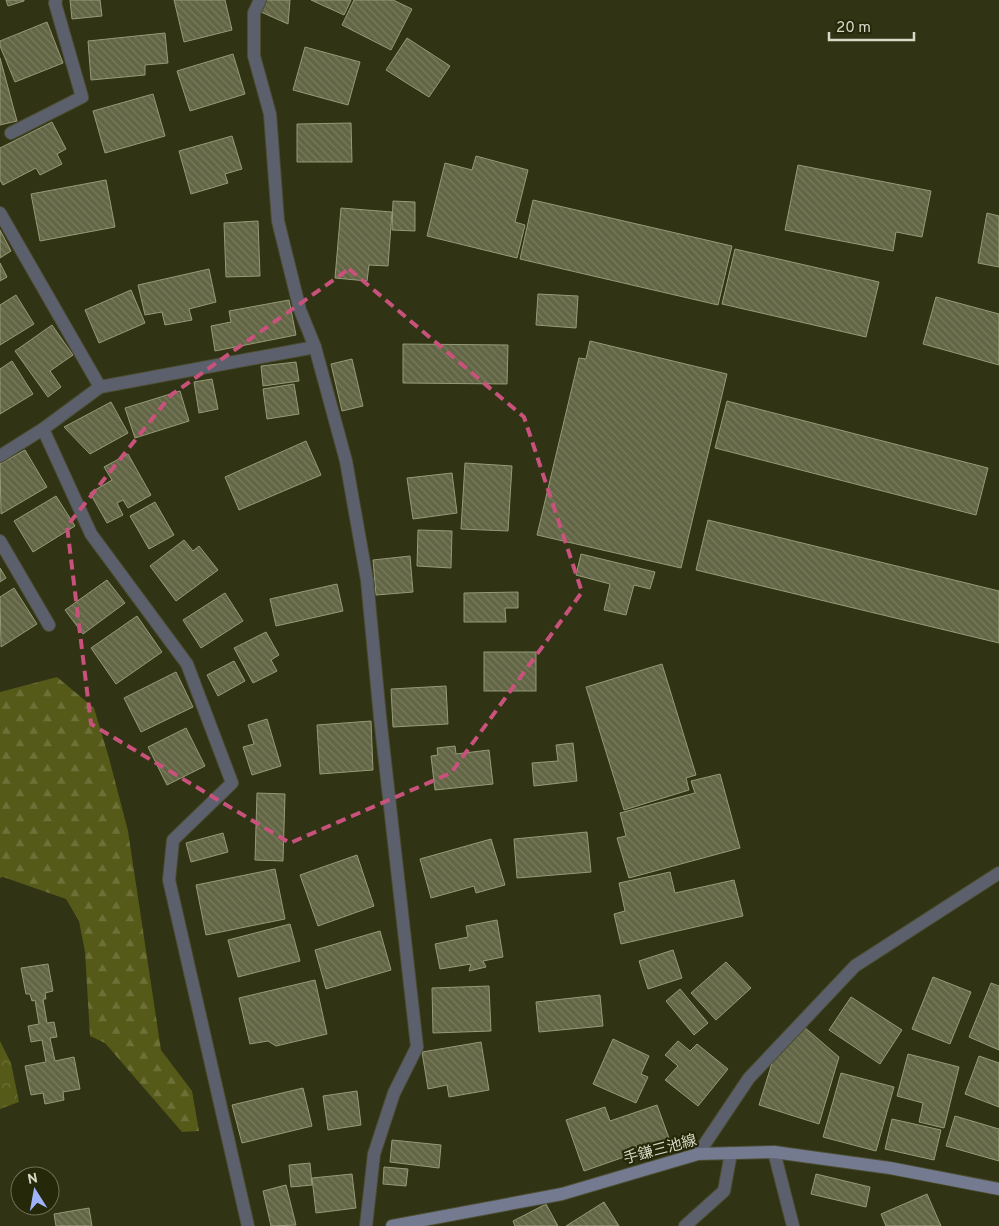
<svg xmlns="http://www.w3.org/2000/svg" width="999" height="1226" font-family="Overpass,'Noto Sans JP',sans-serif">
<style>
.forest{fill:url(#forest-firs)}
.park{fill:url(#park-crowns)}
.building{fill:url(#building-back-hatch);stroke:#969a77}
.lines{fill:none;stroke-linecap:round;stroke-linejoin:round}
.street-casing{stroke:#4b4e31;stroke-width:14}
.secondary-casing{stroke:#4b4e31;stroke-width:14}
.street{stroke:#5c606d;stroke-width:12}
.secondary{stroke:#747a8f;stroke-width:12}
.marked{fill:none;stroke:#c8527b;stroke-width:4;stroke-dasharray:10 6;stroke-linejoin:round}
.labels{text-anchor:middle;stroke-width:4.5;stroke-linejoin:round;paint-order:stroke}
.street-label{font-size:15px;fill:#d7d9c7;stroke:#262909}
</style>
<defs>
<pattern id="forest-firs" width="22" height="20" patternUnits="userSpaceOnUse" patternTransform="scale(1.25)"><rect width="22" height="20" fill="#555a18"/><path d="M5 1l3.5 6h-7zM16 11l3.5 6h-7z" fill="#6d7138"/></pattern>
<pattern id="park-crowns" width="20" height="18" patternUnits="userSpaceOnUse" patternTransform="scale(1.25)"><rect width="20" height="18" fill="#555a18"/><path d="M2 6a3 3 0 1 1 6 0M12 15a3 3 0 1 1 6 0" fill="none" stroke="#6d7138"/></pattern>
<pattern id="building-back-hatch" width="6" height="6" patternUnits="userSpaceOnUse" patternTransform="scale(1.25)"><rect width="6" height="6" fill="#626645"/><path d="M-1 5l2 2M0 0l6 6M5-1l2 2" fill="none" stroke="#787b5e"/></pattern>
</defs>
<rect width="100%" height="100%" fill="#303314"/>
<polygon class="forest" points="57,677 94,708 109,758 128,831 161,1050 192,1091 199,1131 182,1132 105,1043 90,1036 85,952 79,921 66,899 3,877 0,878 0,692"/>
<polygon class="park" points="0,1041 11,1063 19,1102 0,1109"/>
<g class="building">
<polygon points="6,0 24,0 24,1 8,6"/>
<polygon points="70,0 100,0 102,16 72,19"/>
<polygon points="174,0 225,0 232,30 184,42"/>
<polygon points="266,0 290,0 288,24 261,12"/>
<polygon points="311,0 351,0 344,15"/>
<polygon points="354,0 393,0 412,9 391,50 342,25"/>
<polygon points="47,22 63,63 15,82 0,46 0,41"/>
<polygon points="165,33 168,63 145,65 145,75 91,80 88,41"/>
<polygon points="407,38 450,66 429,97 386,70"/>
<polygon points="305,47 360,62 348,105 293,90"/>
<polygon points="233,54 245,94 190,111 177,71"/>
<polygon points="0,58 17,121 0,125"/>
<polygon points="153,94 165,136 105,153 93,111"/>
<polygon points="52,122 66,149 57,154 62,164 40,175 36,168 3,185 0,180 0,148"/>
<polygon points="351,123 352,162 297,162 297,124"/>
<polygon points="232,136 242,169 225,174 228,183 191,194 179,151"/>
<polygon points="476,156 528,170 515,222 525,225 517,258 427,236 445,163 472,170"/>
<polygon points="798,165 931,191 922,237 896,232 893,251 785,230"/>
<polygon points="106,180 115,227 40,241 31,194"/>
<polygon points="533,200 732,246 718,305 520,259"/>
<polygon points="393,201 415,202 415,231 392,230"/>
<polygon points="341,208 392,212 388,266 369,265 367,281 335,278"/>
<polygon points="987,213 999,216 999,267 978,263"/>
<polygon points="258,221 260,276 226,277 224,223"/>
<polygon points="0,230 11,251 0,258"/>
<polygon points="735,249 879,282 866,337 722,304"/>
<polygon points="0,263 7,277 0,281"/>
<polygon points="209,269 216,302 189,309 192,320 165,325 162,312 145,315 138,285"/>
<polygon points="131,290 145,323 99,343 85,310"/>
<polygon points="538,294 578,296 576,328 536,325"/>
<polygon points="16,295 34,324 0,345 0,305"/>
<polygon points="936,297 999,314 999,365 923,344"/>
<polygon points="289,300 296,335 215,351 211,326 231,322 229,311"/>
<polygon points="52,325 73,355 50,371 61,387 48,397 15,351"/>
<polygon points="590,341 727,374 681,568 537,535 579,358 586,359"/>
<polygon points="403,344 508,345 507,384 403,383"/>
<polygon points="352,359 363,406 342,411 331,364"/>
<polygon points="12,361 33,394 0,414 0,369"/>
<polygon points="296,362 299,381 263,386 261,366"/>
<polygon points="212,379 218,409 199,413 194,382"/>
<polygon points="294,384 299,414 267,419 263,389"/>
<polygon points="180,391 189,421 135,438 125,408"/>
<polygon points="727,401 988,468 976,515 715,448"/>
<polygon points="111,402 128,433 90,454 64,427"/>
<polygon points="306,441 321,475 239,510 225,477"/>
<polygon points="25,450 47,487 1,514 0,464"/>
<polygon points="128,454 151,495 128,508 123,500 117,503 123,515 107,523 90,493 112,480 104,467"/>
<polygon points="465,463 512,466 508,531 461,529"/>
<polygon points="452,473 457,513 413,519 407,478"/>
<polygon points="56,496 75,526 33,552 14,521"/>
<polygon points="155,502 174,535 149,549 130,516"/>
<polygon points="708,520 999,591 999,643 696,570"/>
<polygon points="418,530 452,531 451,568 417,566"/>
<polygon points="184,540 193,551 199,546 218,570 176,601 150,566"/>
<polygon points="581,554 655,572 650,589 634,585 626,615 604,610 610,584 576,575"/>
<polygon points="410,556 413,592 376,595 373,560"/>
<polygon points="0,568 6,578 0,582"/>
<polygon points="107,580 125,603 83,634 65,610"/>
<polygon points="337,584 343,611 276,626 270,599"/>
<polygon points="14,588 37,624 1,647 0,597"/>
<polygon points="518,592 518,608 505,608 506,622 464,622 464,593"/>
<polygon points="225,593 243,621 201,648 183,620"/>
<polygon points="137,616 162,652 116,684 91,648"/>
<polygon points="266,632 279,655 271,660 277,671 253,683 234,648"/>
<rect x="484" y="652" width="52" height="39"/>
<polygon points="234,661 245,681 218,696 207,675"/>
<polygon points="662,664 696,775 686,778 689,790 624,810 586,687"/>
<polygon points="176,672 193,707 141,732 124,698"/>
<polygon points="446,686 448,724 393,727 391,689"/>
<polygon points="267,719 281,766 252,775 243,747 254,744 248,725"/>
<polygon points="371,721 373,770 320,774 317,725"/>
<polygon points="186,728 205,766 167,785 148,747"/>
<polygon points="573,743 577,781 534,786 532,763 558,761 556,745"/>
<polygon points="455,746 456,754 489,750 493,784 435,790 431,756 438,755 437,748"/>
<polygon points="720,774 740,848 629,878 617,838 626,836 620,813 695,793 691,781"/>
<polygon points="257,793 285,794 283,861 255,860"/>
<polygon points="587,832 591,872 517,878 514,839"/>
<polygon points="223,833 228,852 191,862 186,843"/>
<polygon points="491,839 505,885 476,893 474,886 431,898 420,859"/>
<polygon points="357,855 374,906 318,926 300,875"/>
<polygon points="275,869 285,919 206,935 196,885"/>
<polygon points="670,872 675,893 734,880 743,916 621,944 614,914 625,911 619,883"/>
<polygon points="497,920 503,957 483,961 486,967 469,971 471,964 440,969 435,944 468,937 466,926"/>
<polygon points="290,924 300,961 238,977 228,940"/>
<polygon points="380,931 391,970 326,989 315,950"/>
<polygon points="673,950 682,978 648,989 639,961"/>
<polygon points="726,962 751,988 716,1020 691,993"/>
<polygon points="48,964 53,991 45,993 46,999 43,999 47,1023 54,1022 57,1037 50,1038 55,1061 74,1057 80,1089 63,1092 64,1100 45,1104 43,1093 31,1095 25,1066 46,1062 42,1040 31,1042 28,1026 39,1024 35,1000 32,1001 30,994 26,994 21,968"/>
<polygon points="933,977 971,992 950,1044 912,1029"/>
<polygon points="315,980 327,1034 276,1046 268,1041 250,1044 239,998"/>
<polygon points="991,983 999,986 999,1050 969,1037"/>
<polygon points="489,986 491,1031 433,1033 432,988"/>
<polygon points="680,989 708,1023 694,1035 666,1001"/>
<polygon points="600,995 603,1026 539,1032 536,1002"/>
<polygon points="851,997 902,1030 880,1064 829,1030"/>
<polygon points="803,1026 839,1057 819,1124 759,1105 772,1063"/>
<polygon points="613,1039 649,1056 641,1074 648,1077 636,1103 593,1084"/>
<polygon points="678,1041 690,1051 697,1044 728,1069 698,1106 665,1080 678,1066 665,1055"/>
<polygon points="481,1042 489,1090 449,1097 447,1085 428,1089 422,1052"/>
<polygon points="908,1054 959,1067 944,1128 919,1122 923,1103 897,1096"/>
<polygon points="979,1056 999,1063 999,1107 965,1094"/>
<polygon points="841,1073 894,1087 876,1151 823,1137"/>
<polygon points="303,1088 312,1126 242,1143 232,1105"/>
<polygon points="357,1091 361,1125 328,1130 323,1096"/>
<polygon points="657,1105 670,1141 584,1171 566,1120 605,1107 610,1121"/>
<polygon points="955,1116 999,1129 999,1161 946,1146"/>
<polygon points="892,1119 941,1130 934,1160 885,1149"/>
<polygon points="392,1140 441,1145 439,1168 390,1162"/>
<polygon points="310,1163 312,1185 291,1187 289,1165"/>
<polygon points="384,1167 408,1169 406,1186 383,1184"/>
<polygon points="352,1174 356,1208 316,1213 312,1178"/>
<polygon points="816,1174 870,1187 866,1207 811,1194"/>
<polygon points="286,1185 296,1225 271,1226 263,1191"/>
<polygon points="927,1194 941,1226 886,1226 881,1214"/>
<polygon points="604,1202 619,1226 566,1226"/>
<polygon points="546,1204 558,1226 515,1226 513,1221"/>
<polygon points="89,1208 92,1226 56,1226 54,1214"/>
</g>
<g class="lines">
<defs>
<g id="street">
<polyline points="260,0 254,13 254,56 270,114 278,221 300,310 315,347 346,461 367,580 380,717 417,1047 394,1093 374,1154 366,1226"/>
<polyline points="11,133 82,97 55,3 56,0"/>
<polyline points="0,213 100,387 43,429 0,456"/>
<polyline points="100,387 315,347"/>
<polyline points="43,429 91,534 187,664 232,783 173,840 169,880 248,1226"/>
<polyline points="0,541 49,625"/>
<polyline points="774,1152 793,1226"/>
<polyline points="698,1154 749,1078 855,966 999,873"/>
<polyline points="685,1226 724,1191 731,1153"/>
</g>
<polyline id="secondary" points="392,1226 562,1194 698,1154 774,1152 890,1168 999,1189"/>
</defs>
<use href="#street" class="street-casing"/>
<use href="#secondary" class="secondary-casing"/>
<use href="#street" class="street"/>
<use href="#secondary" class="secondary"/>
</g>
<path class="marked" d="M 349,269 L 524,417 L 582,592 L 451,773 L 290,843 L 91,724 L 67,526 L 171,395 Z"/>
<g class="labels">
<g class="street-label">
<text transform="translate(660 1149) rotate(-15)" y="5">手鎌三池線</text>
</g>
</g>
<g transform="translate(35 1191) rotate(349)"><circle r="24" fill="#262909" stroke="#6d6f55"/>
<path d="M0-4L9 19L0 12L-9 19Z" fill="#a0b3fd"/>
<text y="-8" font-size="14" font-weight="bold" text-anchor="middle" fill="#d7d9c7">N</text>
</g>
<path d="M829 32v8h85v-8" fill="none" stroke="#d7d9c7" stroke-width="2.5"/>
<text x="836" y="32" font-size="15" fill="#d7d9c7" stroke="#262909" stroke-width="4" paint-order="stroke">20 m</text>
</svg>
